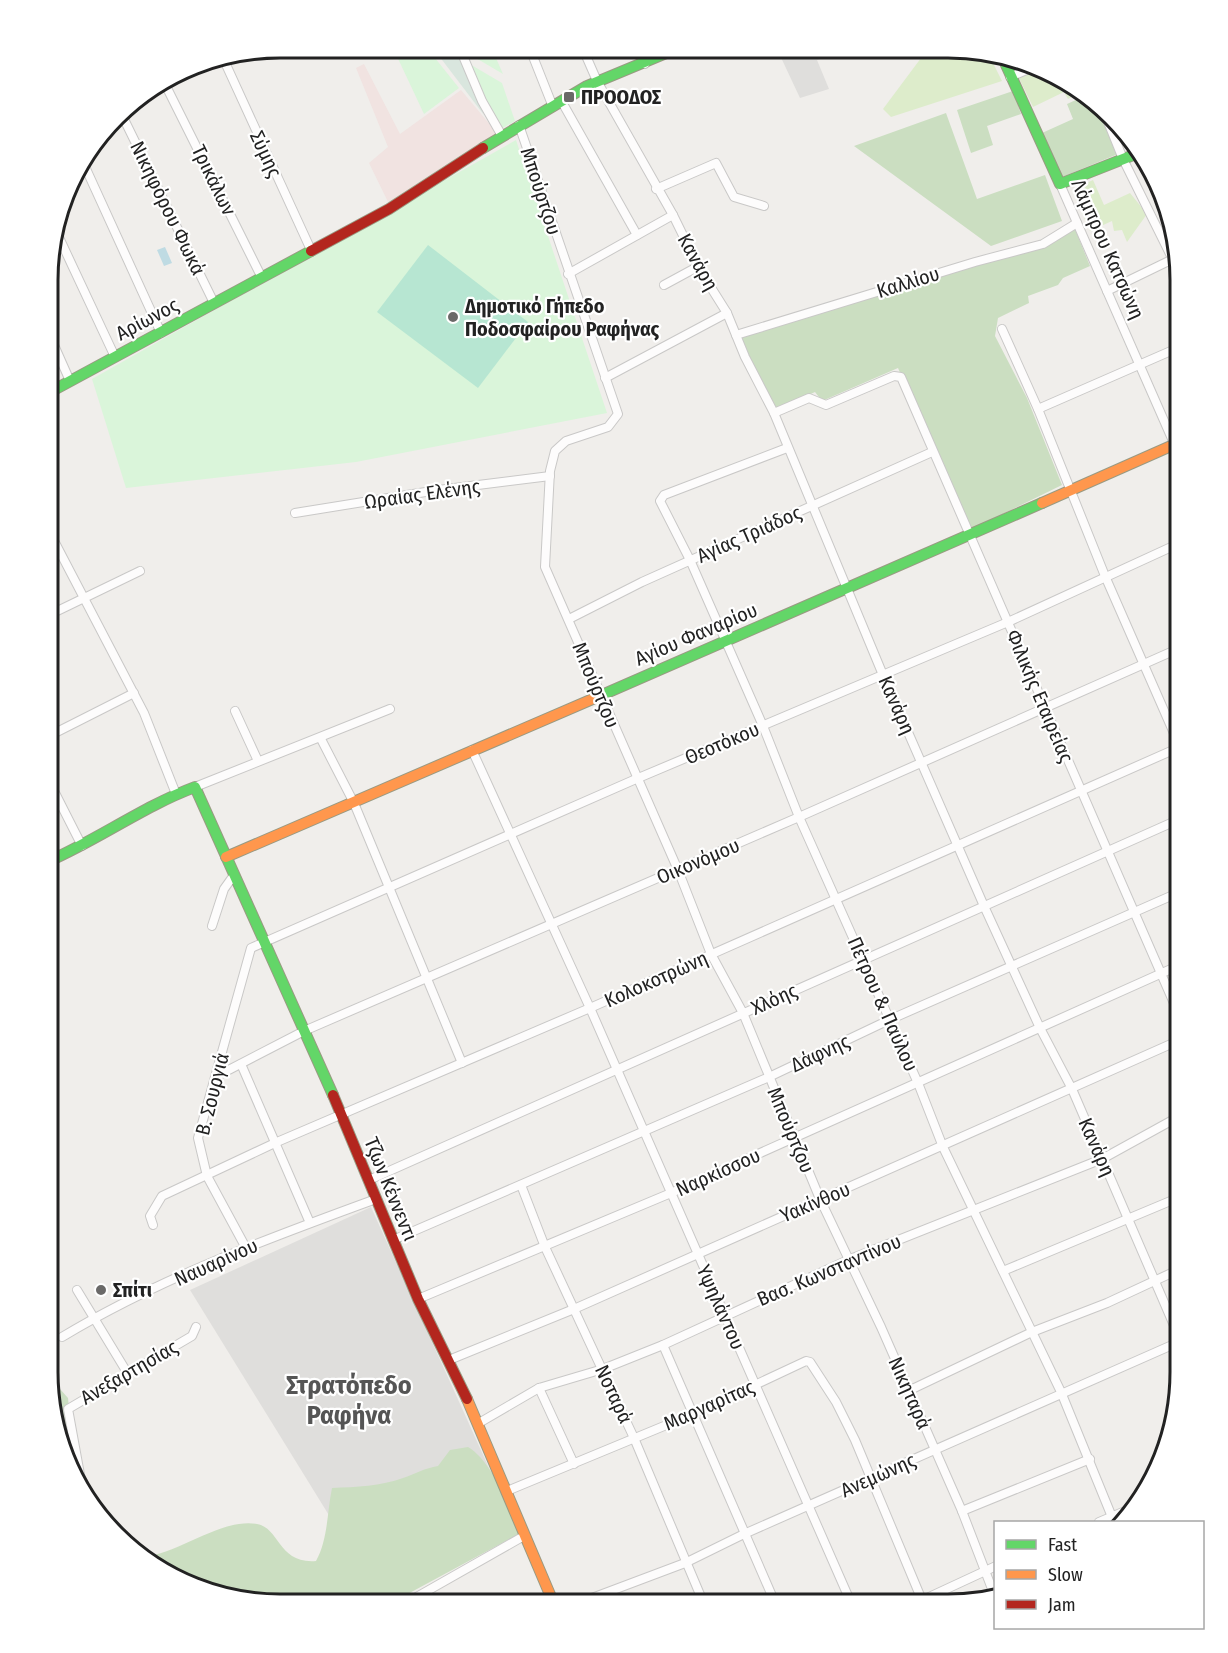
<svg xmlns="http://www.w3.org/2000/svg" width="1228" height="1653" font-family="'Fira Sans Condensed',sans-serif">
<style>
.residential{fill:#dfdedc}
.commercial{fill:#f1e3e1}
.grass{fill:#ddeccb}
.forest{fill:#cbdec1}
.wetland{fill:#d9e6de}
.park{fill:#daf5da}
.pitch{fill:#b7e6d2}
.water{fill:#bfdbe3}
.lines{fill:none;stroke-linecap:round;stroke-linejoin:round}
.street-casing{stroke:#c9c8c7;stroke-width:10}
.fast-casing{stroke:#999a82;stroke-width:12}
.slow-casing{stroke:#999a82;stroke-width:12}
.jam-casing{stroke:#999a82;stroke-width:12}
.street{stroke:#fdfcfc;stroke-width:8}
.fast{stroke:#63d668;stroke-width:10}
.slow{stroke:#ff974d;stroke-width:10}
.jam{stroke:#b3261e;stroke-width:10}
.poi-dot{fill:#6a6968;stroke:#fff;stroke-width:2}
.labels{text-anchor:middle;stroke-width:4.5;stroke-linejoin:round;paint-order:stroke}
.poi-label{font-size:20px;font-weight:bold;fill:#222;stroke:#fff;text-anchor:start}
.street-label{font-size:20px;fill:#222;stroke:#fff}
.district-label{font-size:26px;font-weight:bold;fill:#555;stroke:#fff}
.rim{fill:none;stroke:#222;stroke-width:3}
</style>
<rect width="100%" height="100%" fill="#f0eeeb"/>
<g class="residential">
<polygon points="777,49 851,50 817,60 829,89 800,98"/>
<polygon points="371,1207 508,1510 372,1585 190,1290"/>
</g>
<polygon class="commercial" points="364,64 400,134 461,90 497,133 390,206 369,163 388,147 356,68"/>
<g class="grass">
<polygon points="927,50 978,50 988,53 1002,81 891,117 883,109"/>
<polygon points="1041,68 1082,92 1068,99 1064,92 1033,107 1019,78"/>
<polygon points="1093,180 1104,205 1130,193 1147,214 1127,242 1122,230 1114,231 1112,221 1090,231 1072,190"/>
</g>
<g class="forest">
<polygon points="1013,91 1021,114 987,126 993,145 971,153 957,110"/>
<polygon points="1087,95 1098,108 1118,154 1062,177 1042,133 1073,119 1067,104"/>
<polygon points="946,113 977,199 1045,175 1062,221 991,246 854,146"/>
<polygon points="1075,229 1090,266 1063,278 1058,285 1028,296 1029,303 998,318 995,336 1027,398 1062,485 968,531 898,368 822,401 815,392 773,411 740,337 971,265 1048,246"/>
<polygon points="52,1380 68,1398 77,1483 72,1476"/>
<path d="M 468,1447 C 492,1461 511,1508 519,1534 L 391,1603 L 285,1603 L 279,1594 L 264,1603 L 251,1603 L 151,1566 L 142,1557 C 179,1554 220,1518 257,1524 C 280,1528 278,1564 316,1561 C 328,1540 327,1512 332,1488 C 356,1487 381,1486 403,1478 C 415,1474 425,1468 438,1466 L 450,1450 Z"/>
</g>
<polygon class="wetland" points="433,48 451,48 460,57 484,115"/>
<g class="park">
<polygon points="393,48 427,48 459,88 424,114"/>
<polygon points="462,49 492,49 503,74 464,51"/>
<polygon points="468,63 502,83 515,121 501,129 482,96"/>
<polygon points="516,140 607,413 356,462 126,488 92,379"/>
</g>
<polygon class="pitch" points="428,245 528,322 478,388 377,312"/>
<polygon class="water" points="165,247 172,263 164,266 157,250"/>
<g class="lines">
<defs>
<g id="street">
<polyline points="457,49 463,56 482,101 502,136"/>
<polyline points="530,49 553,107"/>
<polyline points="583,49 597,81 673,215 700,270 727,313 745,357 774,413 883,675 984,906 1040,1028 1072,1089 1179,1337"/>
<polyline points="639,49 645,64"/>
<polyline points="223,58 311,250"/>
<polyline points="1010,77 1036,66"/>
<polyline points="165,84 261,276"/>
<polyline points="562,102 637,235"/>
<polyline points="121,113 214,303"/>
<polyline points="1106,117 1123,159 1178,270"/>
<polyline points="519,125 618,414 608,427 566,441 555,451 550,471 545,567 678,870 711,954 743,1013 820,1199 881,1327 962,1511 994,1594"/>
<polyline points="82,160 161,333"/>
<polyline points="1060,184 1180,457"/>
<polyline points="656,189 716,163 734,197 764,206"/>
<polyline points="56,231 115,357"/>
<polyline points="568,274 673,215"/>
<polyline points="664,285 699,266"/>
<polyline points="1107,291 1175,258"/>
<polyline points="1002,329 1038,409 1105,576 1180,747"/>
<polyline points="736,335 975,262 1043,244 1077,223"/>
<polyline points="50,336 70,381"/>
<polyline points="605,378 727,313"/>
<polyline points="1038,409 1180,347"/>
<polyline points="774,413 809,398 826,405 894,376 901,377 1180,1017"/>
<polyline points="787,448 664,495 660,501 690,560 763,726 799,817 918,1083 943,1147 1061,1392 1112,1517"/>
<polyline points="295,513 438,490 550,476"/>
<polyline points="50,533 144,713 176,794"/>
<polyline points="49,615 140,571"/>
<polyline points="569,619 642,582 932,452"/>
<polyline points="235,711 258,761"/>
<polyline points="49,736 134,693"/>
<polyline points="321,739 354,803 462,1063"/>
<polyline points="472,750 590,1008 852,1605"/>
<polyline points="49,781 82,846"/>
<polyline points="195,787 390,709"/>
<polyline points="212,926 224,889 234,875"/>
<polyline points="241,1064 310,1223"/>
<polyline points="217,1076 304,1031 799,817 1180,648"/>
<polyline points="369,1180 1180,819"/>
<polyline points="521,1185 545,1247 634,1438 704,1604"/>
<polyline points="153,1225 150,1216 162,1196 277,1142 590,1008 1180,747"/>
<polyline points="393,1240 769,1077 889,1020 1180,892"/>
<polyline points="246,1248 207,1176 198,1138 251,948 636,779 1008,622 1180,543"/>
<polyline points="1003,1271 1180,1197"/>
<polyline points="77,1290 128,1374"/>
<polyline points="418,1299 671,1193 1180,965"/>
<path d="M 62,1337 C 160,1278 269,1238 376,1199"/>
<polyline points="663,1345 776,1605"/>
<polyline points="449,1360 574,1309 1180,1040"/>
<polyline points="539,1388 574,1464"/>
<polyline points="908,1391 1032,1332 1107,1303 1180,1269"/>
<polyline points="479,1423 539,1388 603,1369 663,1345 848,1260 1102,1159 1180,1116"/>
<polyline points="83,1491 68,1409 192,1336 196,1327"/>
<polyline points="507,1491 693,1414 806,1361 810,1362 836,1402 855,1440 924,1605"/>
<polyline points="962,1511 1090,1459"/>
<polyline points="1099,1522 1137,1506"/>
<polyline points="406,1603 524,1536"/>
<polyline points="576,1604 685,1563 744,1534 1179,1342"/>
<polyline points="912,1605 996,1566"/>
</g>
<g id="fast">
<polyline points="1002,56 1060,184 1136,154"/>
<polyline points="483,148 587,86 676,49"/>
<polyline points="50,392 311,251"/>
<polyline points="595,698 1042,503"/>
<path d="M 49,861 C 99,839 144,806 195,787 L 333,1095"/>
</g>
<g id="slow">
<polyline points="1042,503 1180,442"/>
<polyline points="226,857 595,698"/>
<polyline points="467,1399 554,1604"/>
</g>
<g id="jam">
<polyline points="311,251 389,209 483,148"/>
<polyline points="333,1095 418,1299 467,1399"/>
</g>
</defs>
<use href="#street" class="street-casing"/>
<use href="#fast" class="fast-casing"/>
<use href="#slow" class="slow-casing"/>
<use href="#jam" class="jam-casing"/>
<use href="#street" class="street"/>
<use href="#fast" class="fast"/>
<use href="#slow" class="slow"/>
<use href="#jam" class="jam"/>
</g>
<g class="poi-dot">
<rect x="563" y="91" width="12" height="12" rx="3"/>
<circle cx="453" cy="317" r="6"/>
<circle cx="101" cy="1290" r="6"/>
</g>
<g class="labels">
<g class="poi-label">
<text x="581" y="104">ΠΡΟΟΔΟΣ</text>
<text x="465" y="313">Δημοτικό Γήπεδο<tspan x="465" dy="23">Ποδοσφαίρου Ραφήνας</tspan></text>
<text x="113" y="1297">Σπίτι</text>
</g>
<g class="street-label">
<text transform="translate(266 154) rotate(65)" y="7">Σύμης</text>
<text transform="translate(214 180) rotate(64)" y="7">Τρικάλων</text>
<text transform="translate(541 191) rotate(72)" y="7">Μπούρτζου</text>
<text transform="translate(168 208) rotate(64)" y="7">Νικηφόρου Φωκά</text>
<text transform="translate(1108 249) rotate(66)" y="7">Λάμπρου Κατσώνη</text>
<text transform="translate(698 262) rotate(61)" y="7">Κανάρη</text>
<text transform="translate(908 282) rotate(-17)" y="7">Καλλίου</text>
<text transform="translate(147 319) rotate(-28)" y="7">Αρίωνος</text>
<text transform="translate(422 494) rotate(-8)" y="7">Ωραίας Ελένης</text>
<text transform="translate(749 534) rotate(-24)" y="7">Αγίας Τριάδος</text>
<text transform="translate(696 634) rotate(-23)" y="7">Αγίου Φαναρίου</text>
<text transform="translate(596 685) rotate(67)" y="7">Μπούρτζου</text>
<text transform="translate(1040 696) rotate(67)" y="7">Φιλικής Εταιρείας</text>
<text transform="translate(897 705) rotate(66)" y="7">Κανάρη</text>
<text transform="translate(722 743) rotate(-23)" y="7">Θεοτόκου</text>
<text transform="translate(698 861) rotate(-23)" y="7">Οικονόμου</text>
<text transform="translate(656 979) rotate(-24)" y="7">Κολοκοτρώνη</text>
<text transform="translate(774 999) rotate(-24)" y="7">Χλόης</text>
<text transform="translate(883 1004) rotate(66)" y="7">Πέτρου &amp; Παύλου</text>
<text transform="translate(820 1053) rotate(-25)" y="7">Δάφνης</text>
<text transform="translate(212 1094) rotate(-76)" y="7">Β. Σουργιά</text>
<text transform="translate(791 1130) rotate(67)" y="7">Μπούρτζου</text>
<text transform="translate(1097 1147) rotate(66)" y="7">Κανάρη</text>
<text transform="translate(718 1172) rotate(-24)" y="7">Ναρκίσσου</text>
<text transform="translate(391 1189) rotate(68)" y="7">Τζων Κέννεντι</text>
<text transform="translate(815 1202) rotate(-23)" y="7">Υακίνθου</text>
<text transform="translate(216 1262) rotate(-24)" y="7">Ναυαρίνου</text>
<text transform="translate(829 1270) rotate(-23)" y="7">Βασ. Κωνσταντίνου</text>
<text transform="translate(721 1307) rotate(66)" y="7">Υψηλάντου</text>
<text transform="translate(129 1372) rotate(-30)" y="7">Ανεξαρτησίας</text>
<text transform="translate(910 1393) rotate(66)" y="7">Νικηταρά</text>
<text transform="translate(614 1394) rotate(65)" y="7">Νοταρά</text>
<text transform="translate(709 1405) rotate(-24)" y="7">Μαργαρίτας</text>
<text transform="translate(878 1475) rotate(-24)" y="7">Ανεμώνης</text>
</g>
<g class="district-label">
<text x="349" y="1394">Στρατόπεδο<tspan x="349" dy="30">Ραφήνα</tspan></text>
</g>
</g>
<path d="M0 0H1228V1653H0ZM280 58H948A222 222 0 0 1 1170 280V1372A222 222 0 0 1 948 1594H280A222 222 0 0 1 58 1372V280A222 222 0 0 1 280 58Z" fill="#fff" fill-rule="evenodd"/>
<path class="rim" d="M280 58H948A222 222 0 0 1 1170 280V1372A222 222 0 0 1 948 1594H280A222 222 0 0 1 58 1372V280A222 222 0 0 1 280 58Z"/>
<rect x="994" y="1521" width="210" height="108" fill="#ffffff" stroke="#a7a7a7" stroke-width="1.5"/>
<rect x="1006" y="1540" width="30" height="9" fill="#63d668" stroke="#a7a7a7" stroke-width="1.5"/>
<text x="1048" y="1551" font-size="18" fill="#222222">Fast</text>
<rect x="1006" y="1570" width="30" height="9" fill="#ff974d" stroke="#a7a7a7" stroke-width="1.5"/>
<text x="1048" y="1581" font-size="18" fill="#222222">Slow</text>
<rect x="1006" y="1600" width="30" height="9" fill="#b3261e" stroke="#a7a7a7" stroke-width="1.5"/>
<text x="1048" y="1611" font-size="18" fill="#222222">Jam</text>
</svg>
